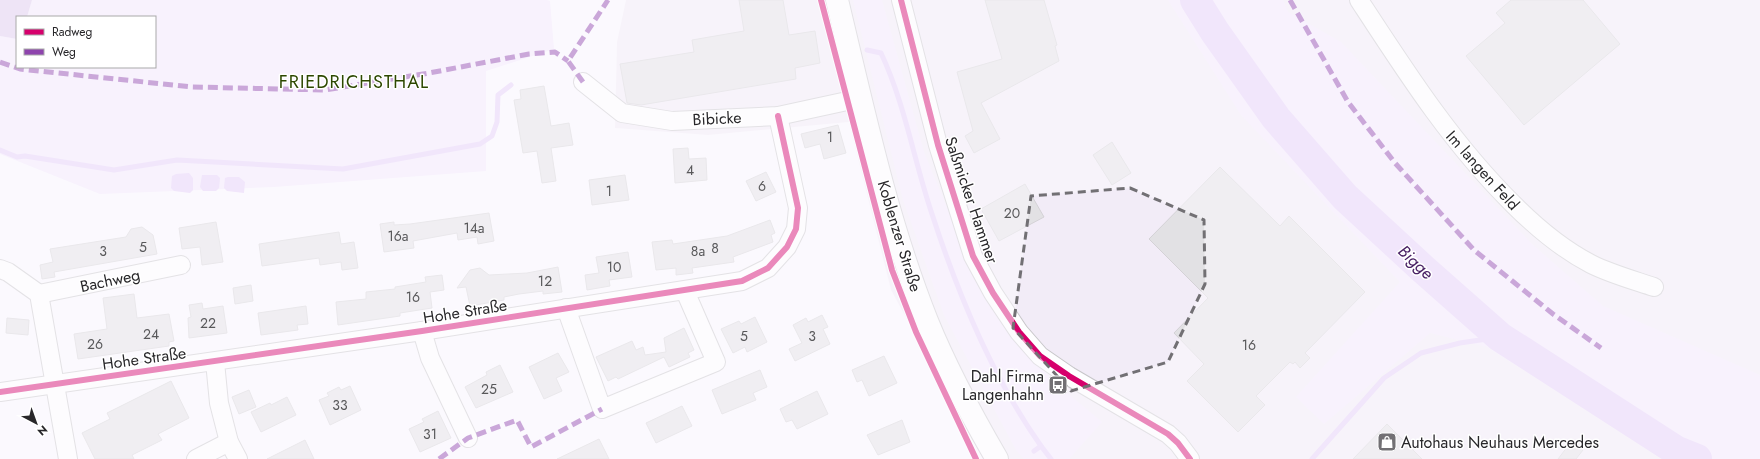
<svg xmlns="http://www.w3.org/2000/svg" width="1760" height="459" font-family="Jost,sans-serif">
<style>
.built{fill:#f2ecf7}
.green{fill:#f3e8fd}
.forest{fill:#ddcbed}
.water{fill:#e4cef8}
.lines{fill:none;stroke-linecap:round;stroke-linejoin:round}
.stream{stroke:#e4cef8;stroke-width:5}
.river{stroke:#e4cef8;stroke-width:30}
.building{fill:#e2e1e4;stroke:#d4d2d6}
.minor-casing{stroke:#c7c6c9;stroke-width:20}
.secondary-casing{stroke:#c7c6c9;stroke-width:24}
.minor{stroke:#fefeff;stroke-width:18}
.secondary{stroke:#fefeff;stroke-width:22}
.quiet{stroke:#8e44ad;stroke-width:5;stroke-dasharray:10 5;stroke-linecap:butt}
.cycleway-casing{stroke:#fff;stroke-width:8}
.cycleway{stroke:#d6006c;stroke-width:6}
.marked{fill:none;stroke:#727074;stroke-width:3;stroke-dasharray:8 5;stroke-linejoin:round}
.labels{text-anchor:middle;stroke-width:3;stroke-linejoin:round;paint-order:stroke}
.number-label{font-size:14px;fill:#58585a}
.street-label{font-size:16px;fill:#28272a;stroke:#fff}
.poi-label{font-size:16px;fill:#28272a;stroke:#fff;text-anchor:end}
.water-label{font-size:17px;font-style:italic;fill:#492164;stroke:#fff}
.quarter-label{font-size:18px;letter-spacing:1px;fill:#2d4800;stroke:#fff}
</style>
<rect width="100%" height="100%" fill="#fbf9fe"/>
<polygon class="built" points="626,0 1760,0 1760,459 983,459 891,290 849,122 708,135 615,128 617,42"/>
<g class="green">
<polygon points="32,0 547,0 550,1 554,49 486,71 486,171 274,187 100,194 0,154 0,36 17,39 17,67 155,67 155,17 27,17"/>
<polygon points="853,0 882,0 924,152 968,259 1010,336 1054,382 1102,422 1069,459 1024,459 1016,450 944,315 903,200"/>
<polygon points="1168,0 1283,0 1288,12 1341,42 1533,245 1603,306 1760,375 1760,459 1665,459 1487,347 1430,333 1324,424 1296,397 1400,282 1241,115"/>
</g>
<polygon class="forest" points="0,0 32,0 27,17 17,17 17,39 0,36"/>
<g class="water">
<polygon points="189,173 193,178 193,190 190,193 174,191 171,188 172,176 176,174"/>
<polygon points="202,175 217,175 220,178 219,188 216,191 203,191 200,187"/>
<polygon points="228,177 239,177 245,182 244,193 227,191 224,188 225,178"/>
</g>
<g class="lines">
<g class="stream">
<path d="M 867,50 L 881,53 C 905,104 914,161 932,214 C 958,294 992,377 1041,446"/>
<polyline points="0,150 17,157 25,156 114,170 177,160 343,169 480,144 492,136 497,122 498,95 511,85"/>
<polyline points="1034,451 1041,446 1051,459"/>
<polyline points="1312,459 1384,378 1421,353 1460,343 1500,337"/>
</g>
<polyline class="river" points="1195,0 1215,32 1276,118 1345,197 1423,269 1500,337 1677,451 1697,459"/>
</g>
<g class="building">
<polygon points="739,0 783,0 789,35 815,31 820,63 795,68 796,79 641,105 627,103 620,64 694,52 692,40 744,31"/>
<polygon points="985,0 1044,0 1057,45 1055,46 1059,61 981,103 1000,139 974,153 965,136 973,131 957,72 1002,59"/>
<polygon points="1511,0 1583,0 1620,44 1524,125 1466,56 1505,23 1496,13"/>
<polygon points="544,86 551,126 569,123 573,145 551,148 556,181 542,183 537,151 523,153 514,100 521,99 520,90"/>
<polygon points="838,125 846,153 824,159 820,144 805,148 801,134"/>
<polygon points="1112,142 1131,173 1112,185 1093,155"/>
<polygon points="688,148 689,159 706,158 707,180 675,183 673,149"/>
<polygon points="1220,167 1280,226 1289,216 1365,292 1305,353 1310,358 1300,368 1295,362 1293,364 1290,362 1256,396 1265,405 1238,432 1187,381 1204,364 1174,333 1208,298 1149,239"/>
<polygon points="766,172 776,192 756,201 746,181"/>
<polygon points="625,175 629,200 592,205 589,180"/>
<polygon points="1025,184 1044,217 999,241 981,209"/>
<polygon points="489,213 494,241 478,244 477,237 458,240 457,233 413,241 414,248 384,252 380,224 394,222 394,225 410,224"/>
<polygon points="770,220 775,233 771,235 773,242 733,257 734,262 692,268 693,273 676,275 676,268 656,270 652,242 672,240 673,244 727,236"/>
<polygon points="216,222 223,262 202,265 200,247 182,249 179,228"/>
<polygon points="142,227 153,235 157,254 54,272 55,277 42,279 40,265 53,262 50,249 126,237 131,229"/>
<polygon points="339,232 341,244 354,242 358,268 342,270 341,262 320,265 319,258 262,266 259,244"/>
<polygon points="628,252 632,277 609,280 610,286 587,290 585,275 599,273 596,257"/>
<polygon points="558,267 562,292 543,294 543,291 519,294 504,297 504,300 470,306 466,287 457,288 470,270 480,268 489,275 527,273"/>
<polygon points="442,275 444,290 430,292 432,308 400,313 400,316 338,325 336,302 366,299 366,292 395,289 395,287 426,282 425,277"/>
<polygon points="251,285 253,301 235,304 233,288"/>
<polygon points="134,294 137,318 169,314 174,341 169,342 169,346 78,359 74,334 107,329 103,298"/>
<polygon points="202,303 203,309 223,306 227,333 189,338 188,318 191,317 189,305"/>
<polygon points="306,306 308,324 297,325 298,330 261,335 258,313"/>
<polygon points="822,315 828,327 823,329 830,344 795,361 789,349 802,343 793,325 806,318 808,322"/>
<polygon points="755,317 767,342 747,352 745,347 733,353 721,329 739,321 741,324"/>
<polygon points="7,318 29,320 28,335 6,333"/>
<polygon points="684,328 694,350 688,353 690,357 669,367 664,357 618,379 616,377 608,381 596,357 632,341 636,350 643,347 645,355 666,352 664,338"/>
<polygon points="558,353 569,372 556,378 562,391 544,399 529,367"/>
<polygon points="884,356 897,383 869,396 862,380 857,382 852,370"/>
<polygon points="500,365 513,392 476,408 465,387 487,375 486,372"/>
<polygon points="760,370 767,387 753,393 756,400 722,414 712,390"/>
<polygon points="171,381 189,418 158,434 162,440 132,455 134,459 95,459 82,433 110,419 107,413"/>
<polygon points="350,386 361,410 330,425 319,400 329,396 327,393 339,387 341,390"/>
<polygon points="249,390 256,407 239,414 232,397"/>
<polygon points="817,391 828,414 797,429 792,420 786,422 780,409"/>
<polygon points="287,397 296,415 261,432 251,412 270,403 271,405"/>
<polygon points="682,406 692,426 656,443 646,423"/>
<polygon points="438,411 451,438 420,452 409,429 424,422 422,419"/>
<polygon points="902,420 910,442 878,455 867,435"/>
<polygon points="1387,424 1422,459 1353,459"/>
<polygon points="599,439 609,459 557,459"/>
<polygon points="305,440 314,459 267,459"/>
<polygon points="1571,442 1583,450 1576,459 1558,459"/>
</g>
<g class="lines">
<defs>
<g id="minor">
<polyline points="901,0 938,145 973,256 993,293 1019,332 1040,356 1069,376 1168,434 1178,443 1190,459"/>
<path d="M 1359,0 C 1406,72 1452,144 1514,205 C 1537,228 1562,249 1591,264 C 1611,274 1633,280 1654,287"/>
<polyline points="583,82 622,113 672,121 778,116 861,98"/>
<polyline points="0,269 8,272 39,294 68,459"/>
<polyline points="39,294 181,265"/>
<polyline points="566,308 602,409 716,362 685,291"/>
<polyline points="422,331 430,358 468,438"/>
<polyline points="215,362 219,403 229,442 238,459"/>
<polyline points="0,392 422,331 742,281 768,268 787,247 796,229 798,208 778,116"/>
<polyline points="196,459 229,442"/>
</g>
<path id="secondary" d="M 837,0 C 863,108 886,218 927,321 C 946,368 972,416 997,459"/>
</defs>
<use href="#minor" class="minor-casing"/>
<use href="#secondary" class="secondary-casing"/>
<use href="#minor" class="minor"/>
<use href="#secondary" class="secondary"/>
<g class="quiet">
<polyline points="1290,0 1348,102 1395,163 1474,250 1553,314 1601,348"/>
<polyline points="0,62 20,69 192,87 325,90 429,73 529,54 555,52 568,61"/>
<polyline points="583,82 568,61 608,0"/>
<polyline points="439,459 468,438 517,420 531,447 602,409"/>
</g>
<defs>
<g id="cycleway">
<polyline points="821,0 892,270 916,332 976,459"/>
<polyline points="901,0 938,145 973,256 993,293 1019,332 1040,356 1069,376 1168,434 1178,443 1190,459"/>
<polyline points="0,392 422,331 742,281 768,268 787,247 796,229 798,208 778,116"/>
</g>
</defs>
<use href="#cycleway" class="cycleway-casing"/>
<use href="#cycleway" class="cycleway"/>
</g>
<path d="M0 0H1760V459H0ZM 1130,188 L 1204,220 L 1205,284 L 1168,362 L 1071,391 L 1013,328 L 1031,196 Z" fill="#fbf9fe" fill-opacity=".55" fill-rule="evenodd"/>
<path class="marked" d="M 1130,188 L 1204,220 L 1205,284 L 1168,362 L 1071,391 L 1013,328 L 1031,196 Z"/>
<defs>
<symbol id="bus-square" viewBox="-11 -11 22 22"><rect x="-9" y="-9" width="18" height="18" rx="4" fill="#727074" stroke="#fff"/><path d="M-5-6H5V4H4V6H2V4H-2V6H-4V4H-5ZM-3.5-4V0h7V-4ZM-3.5 1.2v1.5H-2V1.2ZM2 1.2v1.5H3.5V1.2Z" fill="#fff"/></symbol>
<symbol id="shop-square" viewBox="-11 -11 22 22"><rect x="-9" y="-9" width="18" height="18" rx="4" fill="#727074" stroke="#fff"/><path d="M-5-2.5h2.3a2.7 3.5 0 0 1 5.4 0H5L5.5 6h-11ZM-1.5-2.5h3a1.5 2.3 0 0 0-3 0Z" fill="#fff"/></symbol>
</defs>
<g fill-rule="evenodd">
<use href="#bus-square" x="1047" y="374" width="22" height="22"/>
<use href="#shop-square" x="1376" y="431" width="22" height="22"/>
</g>
<g class="labels">
<g class="number-label">
<text x="830" y="142">1</text>
<text x="690" y="175">4</text>
<text x="762" y="191">6</text>
<text x="609" y="196">1</text>
<text x="1012" y="218">20</text>
<text x="474" y="233">14a</text>
<text x="398" y="241">16a</text>
<text x="143" y="252">5</text>
<text x="715" y="253">8</text>
<text x="103" y="256">3</text>
<text x="698" y="256">8a</text>
<text x="614" y="272">10</text>
<text x="545" y="286">12</text>
<text x="413" y="302">16</text>
<text x="208" y="328">22</text>
<text x="151" y="339">24</text>
<text x="744" y="341">5</text>
<text x="812" y="341">3</text>
<text x="95" y="349">26</text>
<text x="1249" y="350">16</text>
<text x="489" y="394">25</text>
<text x="340" y="410">33</text>
<text x="430" y="439">31</text>
</g>
<g class="street-label">
<text transform="translate(717 118) rotate(-3)" y="6">Bibicke</text>
<text transform="translate(1483 170) rotate(48)" y="6">Im langen Feld</text>
<text transform="translate(972 200) rotate(71)" y="6">Saßmicker Hammer</text>
<text transform="translate(900 236) rotate(73)" y="6">Koblenzer Straße</text>
<text transform="translate(110 280) rotate(-12)" y="6">Bachweg</text>
<text transform="translate(465 311) rotate(-9)" y="6">Hohe Straße</text>
<text transform="translate(144 358) rotate(-8)" y="6">Hohe Straße</text>
</g>
<g class="poi-label">
<text x="1044" y="382">Dahl Firma<tspan x="1044" dy="18">Langenhahn</tspan></text>
<text x="1401" y="448" text-anchor="start">Autohaus Neuhaus Mercedes</text>
</g>
<g class="water-label">
<text transform="translate(1416 262) rotate(43)" y="6">Bigge</text>
</g>
<g class="quarter-label">
<text x="354" y="88">FRIEDRICHSTHAL</text>
</g>
</g>
<rect x="16" y="16" width="140" height="52" fill="#ffffff" stroke="#a9a9aa"/>
<rect x="24" y="29" width="20" height="6" fill="#d6006c" stroke="#a9a9aa"/>
<text x="52" y="36" font-size="12" fill="#28272a">Radweg</text>
<rect x="24" y="49" width="20" height="6" fill="#8e44ad" stroke="#a9a9aa"/>
<text x="52" y="56" font-size="12" fill="#28272a">Weg</text>
<g transform="translate(36 423) rotate(139)" stroke="#ffffff" stroke-width="3" paint-order="stroke">
<path d="M0-3L7 15L0 10L-7 15Z" fill="#28272a"/>
<text y="-6" font-size="11" font-weight="bold" text-anchor="middle" fill="#28272a">N</text>
</g>
</svg>
